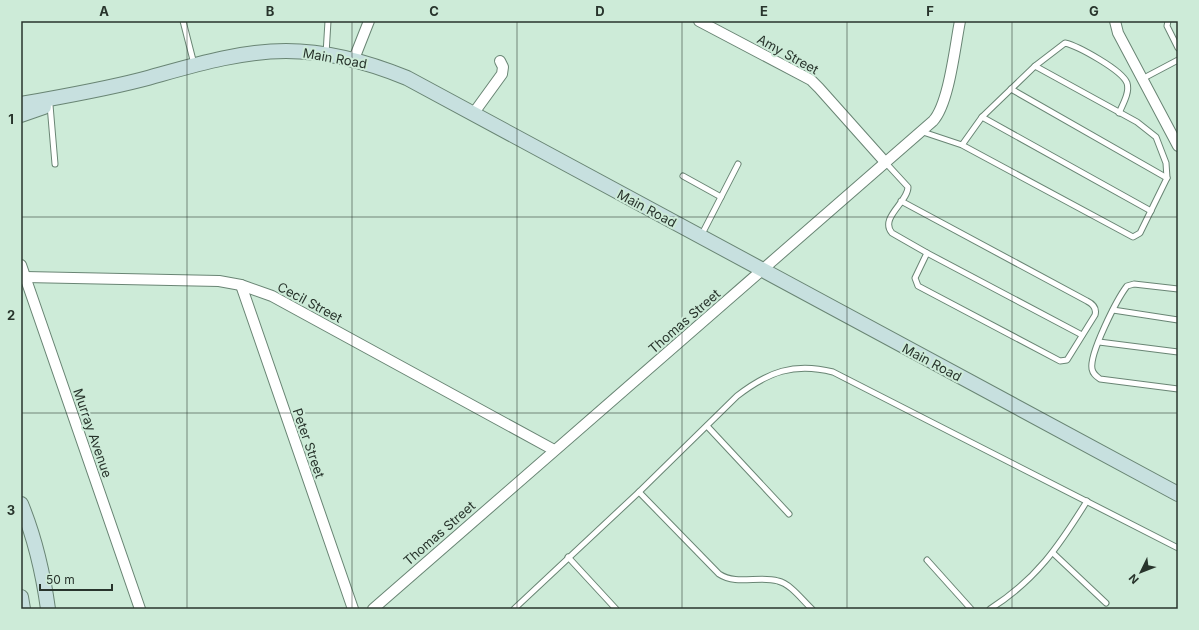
<svg xmlns="http://www.w3.org/2000/svg" width="1199" height="630" font-family="Inter,sans-serif">
<style>
.lines{fill:none;stroke-linecap:round;stroke-linejoin:round}
.service-casing{stroke:#698574;stroke-width:7}
.minor-casing{stroke:#698574;stroke-width:12}
.secondary-casing{stroke:#698574;stroke-width:16}
.service{stroke:#fff;stroke-width:5}
.minor{stroke:#fff;stroke-width:10}
.secondary{stroke:#c7e0df;stroke-width:14}
.grid{fill:none;stroke:#28342c;stroke-width:1;stroke-opacity:0.55}
.labels{text-anchor:middle;stroke-width:4;stroke-linejoin:round;paint-order:stroke}
.street-label{font-size:13px;fill:#28342c;stroke:#cdebd8}
.neatline{fill:none;stroke:#28342c;stroke-width:1.5}
.grid-label{font-size:13px;text-anchor:middle;font-weight:bold;fill:#28342c}
</style>
<rect width="100%" height="100%" fill="#cdebd8"/>
<g class="lines">
<defs>
<g id="service">
<polyline points="183,21 194,64"/>
<polyline points="1168,21 1167,26 1178,48"/>
<polyline points="326,54 328,21"/>
<path d="M 1035,66 L 1065,43 C 1078,46 1122,70 1127,83 C 1130,92 1123,104 1119,113"/>
<polyline points="1142,79 1178,60"/>
<polyline points="1011,89 1167,178"/>
<polyline points="50,105 55,164"/>
<polyline points="982,117 1151,211"/>
<polyline points="920,131 962,145 1133,237 1140,233 1167,178 1166,163 1156,137 1137,122 1035,66 982,117 962,145"/>
<path d="M 885,162 L 908,187 C 908,202 879,218 892,233 L 927,253 L 915,278 L 918,286 L 1060,361 L 1067,360 L 1095,315 C 1097,308 1093,304 1087,301 L 901,201"/>
<polyline points="683,176 721,197"/>
<polyline points="701,236 738,164"/>
<polyline points="927,253 1082,335"/>
<path d="M 1178,289 L 1134,284 L 1127,286 C 1117,299 1089,354 1092,369 C 1093,374 1096,376 1100,379 L 1178,389"/>
<polyline points="1113,310 1178,320"/>
<polyline points="1099,342 1178,352"/>
<polyline points="707,426 789,514"/>
<path d="M 639,492 L 719,574 C 737,586 759,575 778,581 C 791,584 802,600 812,609"/>
<polyline points="1053,553 1106,603"/>
<polyline points="568,557 616,609"/>
<polyline points="927,560 971,609"/>
<path d="M 514,609 L 639,492 L 737,396 C 768,372 794,362 833,372 L 1178,548"/>
<path d="M 990,609 C 1036,580 1059,546 1087,501"/>
</g>
<g id="minor">
<polyline points="699,21 811,80 819,88 885,162"/>
<polyline points="1115,21 1118,33 1178,146"/>
<polyline points="354,59 369,21"/>
<polyline points="473,114 502,74 503,67 500,61"/>
<polyline points="21,265 140,609"/>
<polyline points="25,277 219,281 241,285 272,296 554,450"/>
<polyline points="241,285 353,609"/>
<path d="M 373,609 L 933,121 C 949,104 955,46 960,21"/>
</g>
<g id="secondary">
<path d="M 21,104 C 61,97 101,90 140,80 C 188,67 237,51 286,51 C 328,51 368,62 407,78 L 1178,494"/>
<polyline points="21,115 44,107"/>
<path d="M 21,504 C 35,538 43,573 48,609"/>
<polyline points="21,597 23,609"/>
</g>
</defs>
<use href="#service" class="service-casing"/>
<use href="#minor" class="minor-casing"/>
<use href="#secondary" class="secondary-casing"/>
<use href="#service" class="service"/>
<use href="#minor" class="minor"/>
<use href="#secondary" class="secondary"/>
</g>
<path class="grid" d="M 187,21 L 187,609M 352,21 L 352,609M 517,21 L 517,609M 682,21 L 682,609M 847,21 L 847,609M 1012,21 L 1012,609M 21,217 L 1178,217M 21,413 L 1178,413"/>
<g class="labels">
<g class="street-label">
<text transform="translate(788 54) rotate(29)" y="5">Amy Street</text>
<text transform="translate(335 58) rotate(10)" y="5">Main Road</text>
<text transform="translate(647 208) rotate(28)" y="5">Main Road</text>
<text transform="translate(310 302) rotate(28)" y="5">Cecil Street</text>
<text transform="translate(684 321) rotate(-41)" y="5">Thomas Street</text>
<text transform="translate(932 362) rotate(28)" y="5">Main Road</text>
<text transform="translate(93 433) rotate(71)" y="5">Murray Avenue</text>
<text transform="translate(309 443) rotate(71)" y="5">Peter Street</text>
<text transform="translate(439 533) rotate(-41)" y="5">Thomas Street</text>
</g>
</g>
<rect width="1199" height="630" fill="none" stroke="#cdebd8" stroke-width="44"/>
<g transform="translate(1141 572) rotate(227)" stroke="#cdebd8" stroke-width="3" paint-order="stroke">
<path d="M0-3L7 15L0 10L-7 15Z" fill="#28342c"/>
<text y="-6" font-size="11" font-weight="bold" text-anchor="middle" fill="#28342c">N</text>
</g>
<path d="M40 584v6h72v-6" fill="none" stroke="#28342c" stroke-width="2"/>
<text x="46" y="584" font-size="12" fill="#28342c" stroke="#cdebd8" stroke-width="3" paint-order="stroke">50 m</text>
<rect x="22" y="22" width="1155" height="586" class="neatline"/>
<g class="grid-label">
<text x="104" y="16">A</text>
<text x="270" y="16">B</text>
<text x="434" y="16">C</text>
<text x="600" y="16">D</text>
<text x="764" y="16">E</text>
<text x="930" y="16">F</text>
<text x="1094" y="16">G</text>
<text x="11" y="124">1</text>
<text x="11" y="320">2</text>
<text x="11" y="515">3</text>
</g>
</svg>
